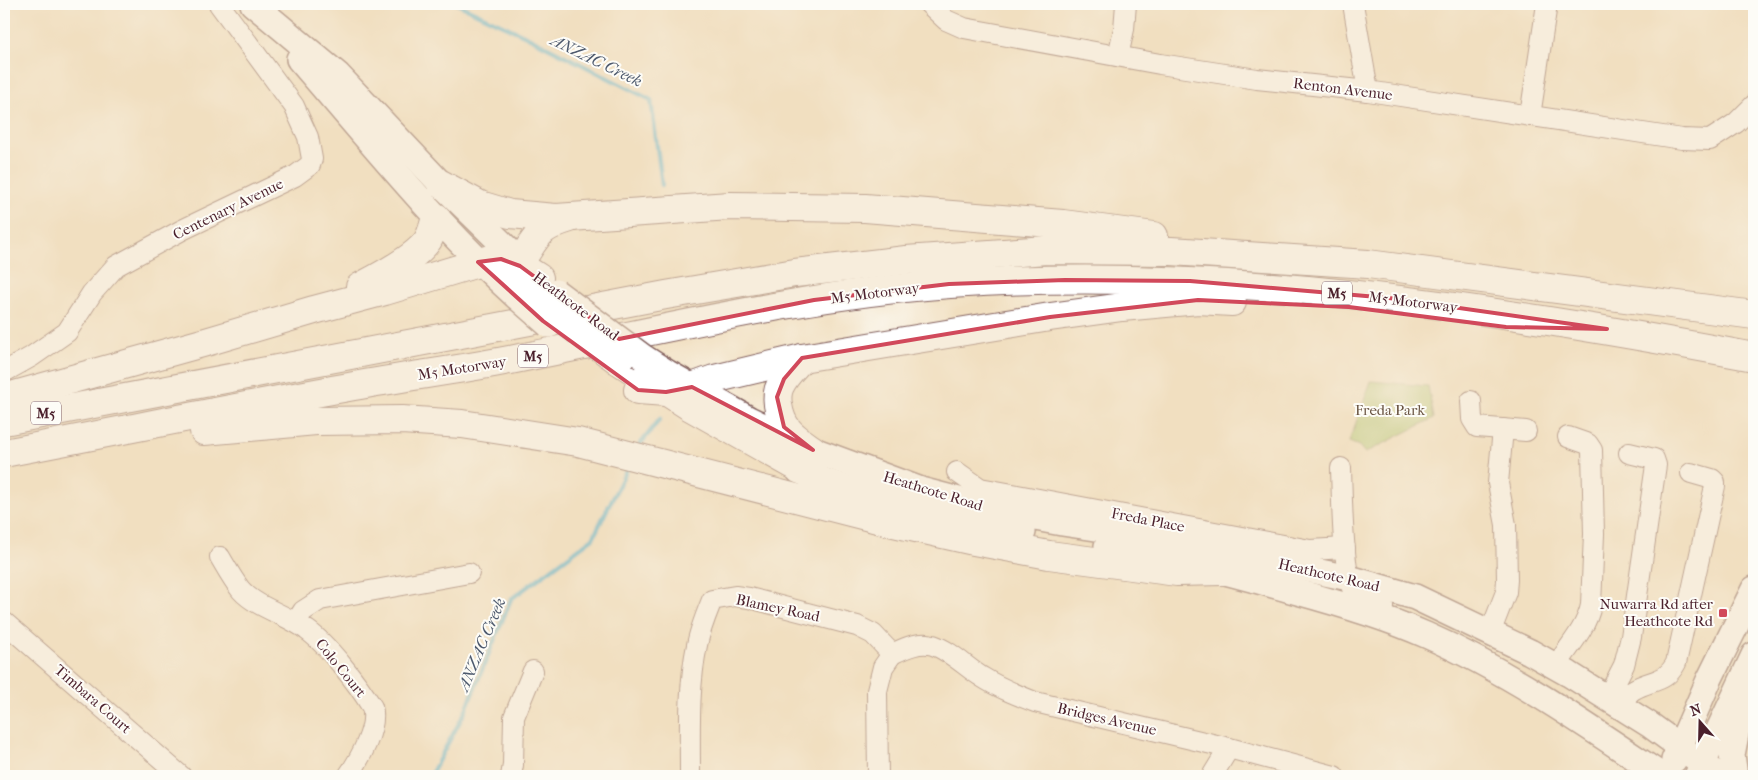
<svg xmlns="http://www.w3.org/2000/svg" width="1758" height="780" font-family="'IM FELL French Canon',serif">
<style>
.green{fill:#aac66d;stroke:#7a724c}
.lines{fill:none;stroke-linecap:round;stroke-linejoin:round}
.stream{stroke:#52b0d0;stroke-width:4.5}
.minor-casing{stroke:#84625f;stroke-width:22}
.major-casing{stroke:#84625f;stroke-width:28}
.highway-casing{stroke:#84625f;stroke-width:30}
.minor{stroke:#fff;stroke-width:20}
.major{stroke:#fff;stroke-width:25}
.highway{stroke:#fff;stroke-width:28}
.major-bridge-casing{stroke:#84625f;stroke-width:28;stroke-linecap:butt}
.highway-bridge-casing{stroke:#84625f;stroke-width:30;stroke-linecap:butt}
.major-bridge{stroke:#fff;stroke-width:25}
.highway-bridge{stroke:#fff;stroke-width:28}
.marked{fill:none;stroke:#d1495b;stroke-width:4;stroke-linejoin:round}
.poi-dot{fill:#d1495b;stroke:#fdfcf7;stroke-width:2}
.labels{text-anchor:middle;stroke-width:4;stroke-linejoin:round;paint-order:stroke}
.shield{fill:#fdfcf7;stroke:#806168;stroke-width:1}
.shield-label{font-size:14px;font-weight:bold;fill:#4a1f2b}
.street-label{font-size:15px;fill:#4a1f2b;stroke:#fdfcf7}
.park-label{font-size:15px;fill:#67513f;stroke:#fdfcf7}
.poi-label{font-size:15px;fill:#4a1f2b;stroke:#fdfcf7;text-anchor:end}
.water-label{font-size:16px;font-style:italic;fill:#4d596d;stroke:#fdfcf7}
</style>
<rect width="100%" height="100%" fill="#fdfcf7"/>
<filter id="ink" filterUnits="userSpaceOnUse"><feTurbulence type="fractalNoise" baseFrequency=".02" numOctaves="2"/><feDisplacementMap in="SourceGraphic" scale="10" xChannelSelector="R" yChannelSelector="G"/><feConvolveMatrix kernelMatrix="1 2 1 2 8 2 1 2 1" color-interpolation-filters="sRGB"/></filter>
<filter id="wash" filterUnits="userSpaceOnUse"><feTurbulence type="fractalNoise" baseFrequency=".0096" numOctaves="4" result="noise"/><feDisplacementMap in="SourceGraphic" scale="20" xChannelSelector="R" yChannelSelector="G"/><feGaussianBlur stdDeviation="1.12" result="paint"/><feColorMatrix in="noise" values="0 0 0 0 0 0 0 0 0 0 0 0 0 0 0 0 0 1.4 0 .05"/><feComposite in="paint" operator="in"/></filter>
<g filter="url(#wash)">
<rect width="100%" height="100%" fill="#f1dfc0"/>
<polygon class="green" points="1371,381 1428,386 1434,418 1365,453 1359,446 1349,442"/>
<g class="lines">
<g class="stream">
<polyline points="457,4 526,36 651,100 662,185"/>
<polyline points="638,447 660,419"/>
<polyline points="430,776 465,712 511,599 593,538 627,469"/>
</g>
</g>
</g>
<g filter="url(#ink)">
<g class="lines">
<defs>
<g id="minor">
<polyline points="929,4 946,20 964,28 1160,64 1257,79 1368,91 1682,139 1710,140 1736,123 1754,105"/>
<polyline points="1353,4 1368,91"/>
<polyline points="1118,56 1124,29 1126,4"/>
<polyline points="1530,116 1547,4"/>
<polyline points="4,372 31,357 67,332 92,293 116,266 182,230 295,176 310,165 312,159 308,137 294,106 219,4"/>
<polyline points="1471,401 1472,419 1477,427 1526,431"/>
<path d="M 1341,468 C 1342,492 1342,578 1355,594 C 1361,601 1374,603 1383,606"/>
<polyline points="957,472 980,488 1310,550 1345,548"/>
<path d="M 220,557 C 227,569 233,580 241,590 C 257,608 288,615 307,630 C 328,645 358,684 372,707 C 378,727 360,759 348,776"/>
<polyline points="4,622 181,776"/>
<polyline points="296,622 303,611 320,600 469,573"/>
<polyline points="1490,633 1506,592 1507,580 1506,525 1498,483 1503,429"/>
<path d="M 892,654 C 905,648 919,641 933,645 C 951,651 967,668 982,677 C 999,688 1017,695 1035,702 L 1229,748 L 1334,776"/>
<path d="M 1555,667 C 1568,648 1587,627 1591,605 L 1594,534 L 1592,450 L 1588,444 L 1568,437"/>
<polyline points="1607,698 1624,665 1631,637 1656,465 1654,459 1629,453"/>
<path d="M 1621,707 C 1624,701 1628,693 1633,690 C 1651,679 1665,684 1676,663 L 1715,486 L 1715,482 L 1712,479 L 1691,473"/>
<polyline points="511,776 513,765 514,717 533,671"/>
<path d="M 690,776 C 690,733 688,688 697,645 C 700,629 706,615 712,600 L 735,596 L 749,598 L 857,626 L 873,634 L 892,654"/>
<polyline points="878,776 877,691 883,667 892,654"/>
<polyline points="1212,776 1229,748"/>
</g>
<g id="major">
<polyline points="253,4 338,75 441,184 529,270"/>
<path d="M 299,59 C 369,140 437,225 517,297"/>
<polyline points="643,357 668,373 749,419 813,450 921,490 1009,513 1062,523 1149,536 1349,578 1415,597 1530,652 1569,674 1650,725 1720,776"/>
<path d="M 799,471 C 872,500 945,518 1023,532"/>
<path d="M 1107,546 C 1170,557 1232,573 1294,591 C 1338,603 1383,616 1426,635 C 1510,672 1586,725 1662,776"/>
<polyline points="1674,760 1709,680 1754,589"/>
<polyline points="1697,776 1754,655"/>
<polyline points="1735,776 1732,755 1742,703"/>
</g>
<g id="highway">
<polyline points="441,184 480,205 510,214 556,218 730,206 865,208 1063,224 1154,236"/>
<path d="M 526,281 L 520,262 C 538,236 537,228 570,218"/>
<path d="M 360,287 C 379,277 416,258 428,240 C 432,233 434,225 436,217"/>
<path d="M 802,358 C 795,366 785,375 780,386 C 777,392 777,398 778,405 C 782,430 793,436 813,450"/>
<polyline points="619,361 689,406 817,478"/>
<polyline points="638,390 666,392 692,387 714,379 802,358 1050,317 1122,307 1198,300 1232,302"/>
<path d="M 4,398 L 206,342 L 314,310 L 385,291 L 491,259 C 510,259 524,268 539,278"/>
<polyline points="4,421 666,295 795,273 906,260 1047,250 1171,251 1368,264 1754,315"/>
<polyline points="204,431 316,421 402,420 462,424 578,442 885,521 974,541 1049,555 1177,572 1223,571"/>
<path d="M 4,453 C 120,431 237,407 354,386 C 409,376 465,369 520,358 C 663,330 805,294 950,284 C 1220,265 1490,307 1754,357"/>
</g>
</defs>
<use href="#minor" class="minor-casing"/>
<use href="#major" class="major-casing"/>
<use href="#highway" class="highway-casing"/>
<use href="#minor" class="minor"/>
<use href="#major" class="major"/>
<use href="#highway" class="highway"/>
<defs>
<g id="major-bridge">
<polyline points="556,292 643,357"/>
<polyline points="517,297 549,325"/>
</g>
<polyline id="highway-bridge" points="534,295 551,311 619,361"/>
</defs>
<use href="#major-bridge" class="major-bridge-casing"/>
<use href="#highway-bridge" class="highway-bridge-casing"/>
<use href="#major-bridge" class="major-bridge"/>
<use href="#highway-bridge" class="highway-bridge"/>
</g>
</g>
<path d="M0 0H1758V780H0ZM 501,259 L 520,266 L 619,339 L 814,300 L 949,284 L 1065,280 L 1190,281 L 1389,298 L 1607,329 L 1506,327 L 1349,307 L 1198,300 L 1050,317 L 802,358 L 784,379 L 777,397 L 784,427 L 813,450 L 692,387 L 666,392 L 638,390 L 543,321 L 478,262 Z" fill="#f1dfc0" fill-opacity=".55" fill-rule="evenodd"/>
<path class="marked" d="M 501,259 L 520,266 L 619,339 L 814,300 L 949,284 L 1065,280 L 1190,281 L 1389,298 L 1607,329 L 1506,327 L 1349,307 L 1198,300 L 1050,317 L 802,358 L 784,379 L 777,397 L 784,427 L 813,450 L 692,387 L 666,392 L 638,390 L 543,321 L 478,262 Z"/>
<rect class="poi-dot" x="1718" y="608" width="10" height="10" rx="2.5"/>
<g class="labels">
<g class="shield">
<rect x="1322" y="281.5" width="30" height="23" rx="4"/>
<rect x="518" y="344.5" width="30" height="23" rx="4"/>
<rect x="31" y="401.5" width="30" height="23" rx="4"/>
</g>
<g class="shield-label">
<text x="1337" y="298">M5</text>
<text x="533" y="361">M5</text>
<text x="46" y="418">M5</text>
</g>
<g class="street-label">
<text transform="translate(1343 89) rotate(7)" y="5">Renton Avenue</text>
<text transform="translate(228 209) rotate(-26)" y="5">Centenary Avenue</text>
<text transform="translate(875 293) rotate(-7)" y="5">M5 Motorway</text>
<text transform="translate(1413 302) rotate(7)" y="5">M5 Motorway</text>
<text transform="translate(576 306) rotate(37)" y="5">Heathcote Road</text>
<text transform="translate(462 368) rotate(-9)" y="5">M5 Motorway</text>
<text transform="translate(933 491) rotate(17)" y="5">Heathcote Road</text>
<text transform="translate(1148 520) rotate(11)" y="5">Freda Place</text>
<text transform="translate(1329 575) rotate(13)" y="5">Heathcote Road</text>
<text transform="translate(778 608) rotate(12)" y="5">Blamey Road</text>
<text transform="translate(341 668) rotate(51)" y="5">Colo Court</text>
<text transform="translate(93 699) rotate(41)" y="5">Timbara Court</text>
<text transform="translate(1107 719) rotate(13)" y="5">Bridges Avenue</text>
</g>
<g class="park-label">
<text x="1390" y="415">Freda Park</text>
</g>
<g class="poi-label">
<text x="1713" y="609">Nuwarra Rd after<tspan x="1713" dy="17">Heathcote Rd</tspan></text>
</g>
<g class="water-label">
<text transform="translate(597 60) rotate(26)" y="6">ANZAC Creek</text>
<text transform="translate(481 644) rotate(-67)" y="6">ANZAC Creek</text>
</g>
</g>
<rect width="1758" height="780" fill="none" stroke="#fdfcf7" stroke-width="20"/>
<g transform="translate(1700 722) rotate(340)" stroke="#fdfcf7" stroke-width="4" paint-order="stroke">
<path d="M0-4L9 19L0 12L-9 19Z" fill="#4a1f2b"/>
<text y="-8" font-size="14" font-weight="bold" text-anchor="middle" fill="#4a1f2b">N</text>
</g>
</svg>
